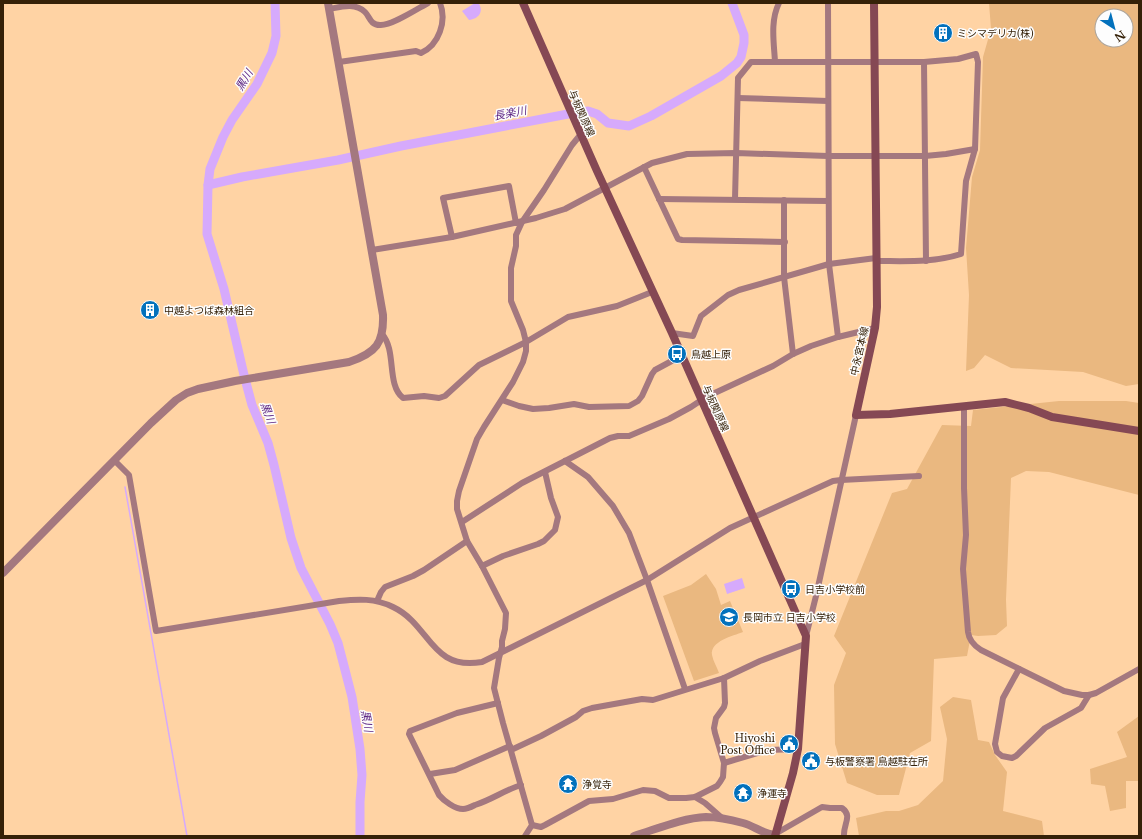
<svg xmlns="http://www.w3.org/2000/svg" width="1142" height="839" font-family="'Libre Baskerville','Noto Sans JP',serif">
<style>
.green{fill:#eab880;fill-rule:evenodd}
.water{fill:#d6aafc}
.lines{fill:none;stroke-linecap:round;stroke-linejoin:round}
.stream{stroke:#d6aafc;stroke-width:1.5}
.river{stroke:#d6aafc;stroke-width:9}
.minor{stroke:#a4787f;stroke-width:6}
.tertiary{stroke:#a4787f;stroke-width:8}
.secondary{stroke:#854854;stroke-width:8}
.labels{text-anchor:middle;stroke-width:3;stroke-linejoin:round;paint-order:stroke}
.poi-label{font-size:10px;fill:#352108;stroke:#fdfdfd;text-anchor:start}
.street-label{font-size:10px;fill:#352108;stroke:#fdfdfd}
.water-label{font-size:11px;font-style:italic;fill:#5d2683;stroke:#fdfdfd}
</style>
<rect width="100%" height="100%" fill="#ffd3a4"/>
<g class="green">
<path d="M 989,3 L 1139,3 L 1139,384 L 1126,386 L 1083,372 L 1011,368 L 985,355 L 974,368 L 966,371 L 969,295 L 966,248 L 972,177 L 980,150 L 983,57 L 991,29 ZM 1102,16 L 1126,16 L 1126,40 L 1102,40 Z"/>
<polygon points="1059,401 1126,401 1139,403 1139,495 1049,472 1026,471 1011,478 1006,600 1007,626 996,635 978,636 971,635 967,656 934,659 931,741 910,753 899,795 877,795 847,783 835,744 834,685 846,653 834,636 892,493 907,489 942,425 971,426 973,410"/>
<path d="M 706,574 L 716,589 L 721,605 L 730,601 L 743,632 C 733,636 710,641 712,655 C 713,661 717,667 719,673 L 694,681 L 663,596 L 691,585 Z"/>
<polygon points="953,697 971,700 978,740 989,742 995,755 1007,772 1003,811 1042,821 1044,836 859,836 856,818 886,811 899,811 918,805 943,781 947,739 940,707"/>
<polygon points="1139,716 1139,781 1126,781 1126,808 1110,811 1105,786 1091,784 1090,769 1127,757 1117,732"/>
</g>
<g class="water">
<path d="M 475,3 L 479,4 C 484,12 478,19 469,20 L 462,11 Z"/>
<polygon points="742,578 745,588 727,594 724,584"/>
</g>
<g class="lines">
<polyline class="stream" points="125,487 187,836"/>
<g class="river">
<polyline points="275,3 276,36 272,53 257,84 232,120 223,137 210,169 208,185 207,234 224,289 244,375 252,405 268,443 274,465 291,538 301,568 330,624 338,643 344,666 352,697 360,749 362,775 360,802 360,836"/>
<polyline points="208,185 242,177 338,160 401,146 568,114 588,111 597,114 608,123 629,126 651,116 721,76 737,63 741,57 744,43 744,35 732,3"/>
</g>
<g class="minor">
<polyline points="828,3 829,264 838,337"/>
<path d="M 329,9 C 340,7 355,2 365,12 C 370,17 370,25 380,25 C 391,26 417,9 428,3"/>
<path d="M 339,62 L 416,51 L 421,53 C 439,45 447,21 440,3"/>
<path d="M 775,62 C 774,43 770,21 779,3"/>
<polyline points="924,62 926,261"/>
<polyline points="738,98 828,101"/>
<polyline points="644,167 678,239 682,240 785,242"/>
<polyline points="659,199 828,201"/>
<path d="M 735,199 L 738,78 L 751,62 L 924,62 L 958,59 L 976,54 L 978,62 L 975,149 L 966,181 L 961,254 C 933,263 905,261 876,261"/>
<polyline points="784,200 784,277 793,354"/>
<polyline points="452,237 443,198 509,186 516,223"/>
<polyline points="372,250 452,237 536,218 565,209 652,163 687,154 736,153 828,156 925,156 946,154 975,149"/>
<polyline points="672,333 693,336 701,316 728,295 739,290 829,264 876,258"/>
<path d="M 382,334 C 397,351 386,384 403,398 L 424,396 L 439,398 L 445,396 L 479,365 L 526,342 L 568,317 L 617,306 L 652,292"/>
<polyline points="502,400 519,406 533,409 549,408 574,404 589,407 629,406 638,401 642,396 652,374 655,370 681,356"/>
<path d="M 964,407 L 964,488 L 966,535 L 963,569 L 968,632 C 969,640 973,645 981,650 L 1064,691 L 1082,695 L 1089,695 L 1096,693 L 1139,669"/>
<path d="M 114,460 L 129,475 L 156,631 L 339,601 C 358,599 375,598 393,607 C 431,625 430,671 482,662 L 647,580 L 730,528 L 833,481 L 841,480 L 919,476"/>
<polyline points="565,461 588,477 613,506 629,533 647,580 685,689"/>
<polyline points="462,522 522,483 610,438 618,436 629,436 669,419 691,407 706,397 773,366 793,354 811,346 838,337 875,328"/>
<polyline points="482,566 503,556 538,544 544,541 555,530 558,517 551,498 545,472"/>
<polyline points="377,601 381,592 385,587 413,576 424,570 467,541"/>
<polyline points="806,636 816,596 856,415"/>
<polyline points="1019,669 1003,698 995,744 997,752 1002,756 1012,758 1016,756 1045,728 1081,708 1089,695"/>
<path d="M 498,703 L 457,713 L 410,731 L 409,734 L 439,795 C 444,801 455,809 463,809 C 467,809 471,807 475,805 C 491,800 505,790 521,785"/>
<polyline points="511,750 541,736 576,717 583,711 592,708 642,699 653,700 724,678 760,661 805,644"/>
<polyline points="724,763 768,750 798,749"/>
<polyline points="430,774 455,770 510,746"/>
<polyline points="695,797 705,803 722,818"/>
<polyline points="532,825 541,827 545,825 589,801 613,799 643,790 655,791 669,798 686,798 695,797 717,786 720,782 723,777 724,763 715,733 714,728 716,718 724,707 725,703 724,678"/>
<path d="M 775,834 L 822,807 L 830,808 L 842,808 C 853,816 843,824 844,836"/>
<polyline points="525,836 532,825 503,723 494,688 499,658 502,647 502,641 505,629 506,613 482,566 467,541 457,509 457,501 459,491 477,439 484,427 513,382 523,362 526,351 526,342 523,330 511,301 511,268 516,246 516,235 522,222 544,190 572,145 581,134"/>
</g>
<g class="tertiary">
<path d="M 3,573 L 151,423 L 176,400 L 187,393 L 198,389 L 235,381 L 349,362 C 376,353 384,343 383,315 L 328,3"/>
<path d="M 634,836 C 657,829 682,818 706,817 C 718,817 732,820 743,823 C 754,826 763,834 775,835"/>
</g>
<g class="secondary">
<polyline points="523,3 597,171 672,333 806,636 798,749 793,773 775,836"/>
<polyline points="874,3 877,307 875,328 856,415 890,414 1005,402 1029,408 1052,417 1139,431"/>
</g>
</g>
<defs>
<symbol id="building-disc" viewBox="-11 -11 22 22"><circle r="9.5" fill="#0371bc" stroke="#fdfdfd"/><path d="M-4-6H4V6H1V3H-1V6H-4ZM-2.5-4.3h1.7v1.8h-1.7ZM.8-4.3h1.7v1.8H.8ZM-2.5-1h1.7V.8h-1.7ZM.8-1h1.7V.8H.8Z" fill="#fff"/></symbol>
<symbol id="bus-disc" viewBox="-11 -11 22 22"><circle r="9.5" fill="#0371bc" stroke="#fdfdfd"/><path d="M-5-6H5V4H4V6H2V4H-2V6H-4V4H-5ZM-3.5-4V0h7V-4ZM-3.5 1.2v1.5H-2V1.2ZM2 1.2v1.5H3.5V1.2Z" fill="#fff"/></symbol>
<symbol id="school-disc" viewBox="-11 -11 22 22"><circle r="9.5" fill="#0371bc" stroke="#fdfdfd"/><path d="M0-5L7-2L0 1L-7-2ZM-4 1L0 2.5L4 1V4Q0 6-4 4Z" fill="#fff"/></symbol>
<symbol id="civic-disc" viewBox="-11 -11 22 22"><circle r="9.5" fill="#0371bc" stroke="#fdfdfd"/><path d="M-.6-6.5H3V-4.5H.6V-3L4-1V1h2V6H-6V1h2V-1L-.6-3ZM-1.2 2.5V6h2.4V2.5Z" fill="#fff"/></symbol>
<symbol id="temple-disc" viewBox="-11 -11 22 22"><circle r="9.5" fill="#0371bc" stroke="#fdfdfd"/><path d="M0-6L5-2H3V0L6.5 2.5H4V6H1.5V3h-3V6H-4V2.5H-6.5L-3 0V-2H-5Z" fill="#fff"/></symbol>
</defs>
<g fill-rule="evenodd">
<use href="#building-disc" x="932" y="22" width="22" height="22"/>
<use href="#building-disc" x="139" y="299" width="22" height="22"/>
<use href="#bus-disc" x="666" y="343" width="22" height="22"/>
<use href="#bus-disc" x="780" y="578" width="22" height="22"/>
<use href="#school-disc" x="718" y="606" width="22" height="22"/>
<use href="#civic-disc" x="778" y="733" width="22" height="22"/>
<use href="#civic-disc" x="800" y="750" width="22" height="22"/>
<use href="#temple-disc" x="557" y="773" width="22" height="22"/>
<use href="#temple-disc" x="732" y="782" width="22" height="22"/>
</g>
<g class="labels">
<g class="poi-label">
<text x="957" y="37">ミシマデリカ(株)</text>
<text x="164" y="314">中越よつば森林組合</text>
<text x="691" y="358">鳥越上原</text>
<text x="805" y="593">日吉小学校前</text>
<text x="743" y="621">長岡市立 日吉小学校</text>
<text x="775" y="742" text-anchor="end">Hiyoshi<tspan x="775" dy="12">Post Office</tspan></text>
<text x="825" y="765">与板警察署 鳥越駐在所</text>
<text x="582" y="788">浄覚寺</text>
<text x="757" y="797">浄運寺</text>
</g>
<g class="street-label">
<text transform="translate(582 113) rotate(66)" y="4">与板関原線</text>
<text transform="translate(859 351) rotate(-77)" y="4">中永宮本線</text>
<text transform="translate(716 408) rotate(66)" y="4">与板関原線</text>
</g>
<g class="water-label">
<text transform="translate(244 80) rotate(-59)" y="4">黒川</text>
<text transform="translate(510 113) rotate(-11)" y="4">長楽川</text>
<text transform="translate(268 413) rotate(70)" y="4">黒川</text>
<text transform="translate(367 721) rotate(80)" y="4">黒川</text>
</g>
</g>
<rect width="1142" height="839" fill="none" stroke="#352108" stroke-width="8"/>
<g transform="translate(1114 28) rotate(144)"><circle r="19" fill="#fdfdfd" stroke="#ada59b"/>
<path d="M0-3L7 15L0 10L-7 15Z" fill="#0371bc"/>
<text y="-6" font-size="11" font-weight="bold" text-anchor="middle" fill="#352108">N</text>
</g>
</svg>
